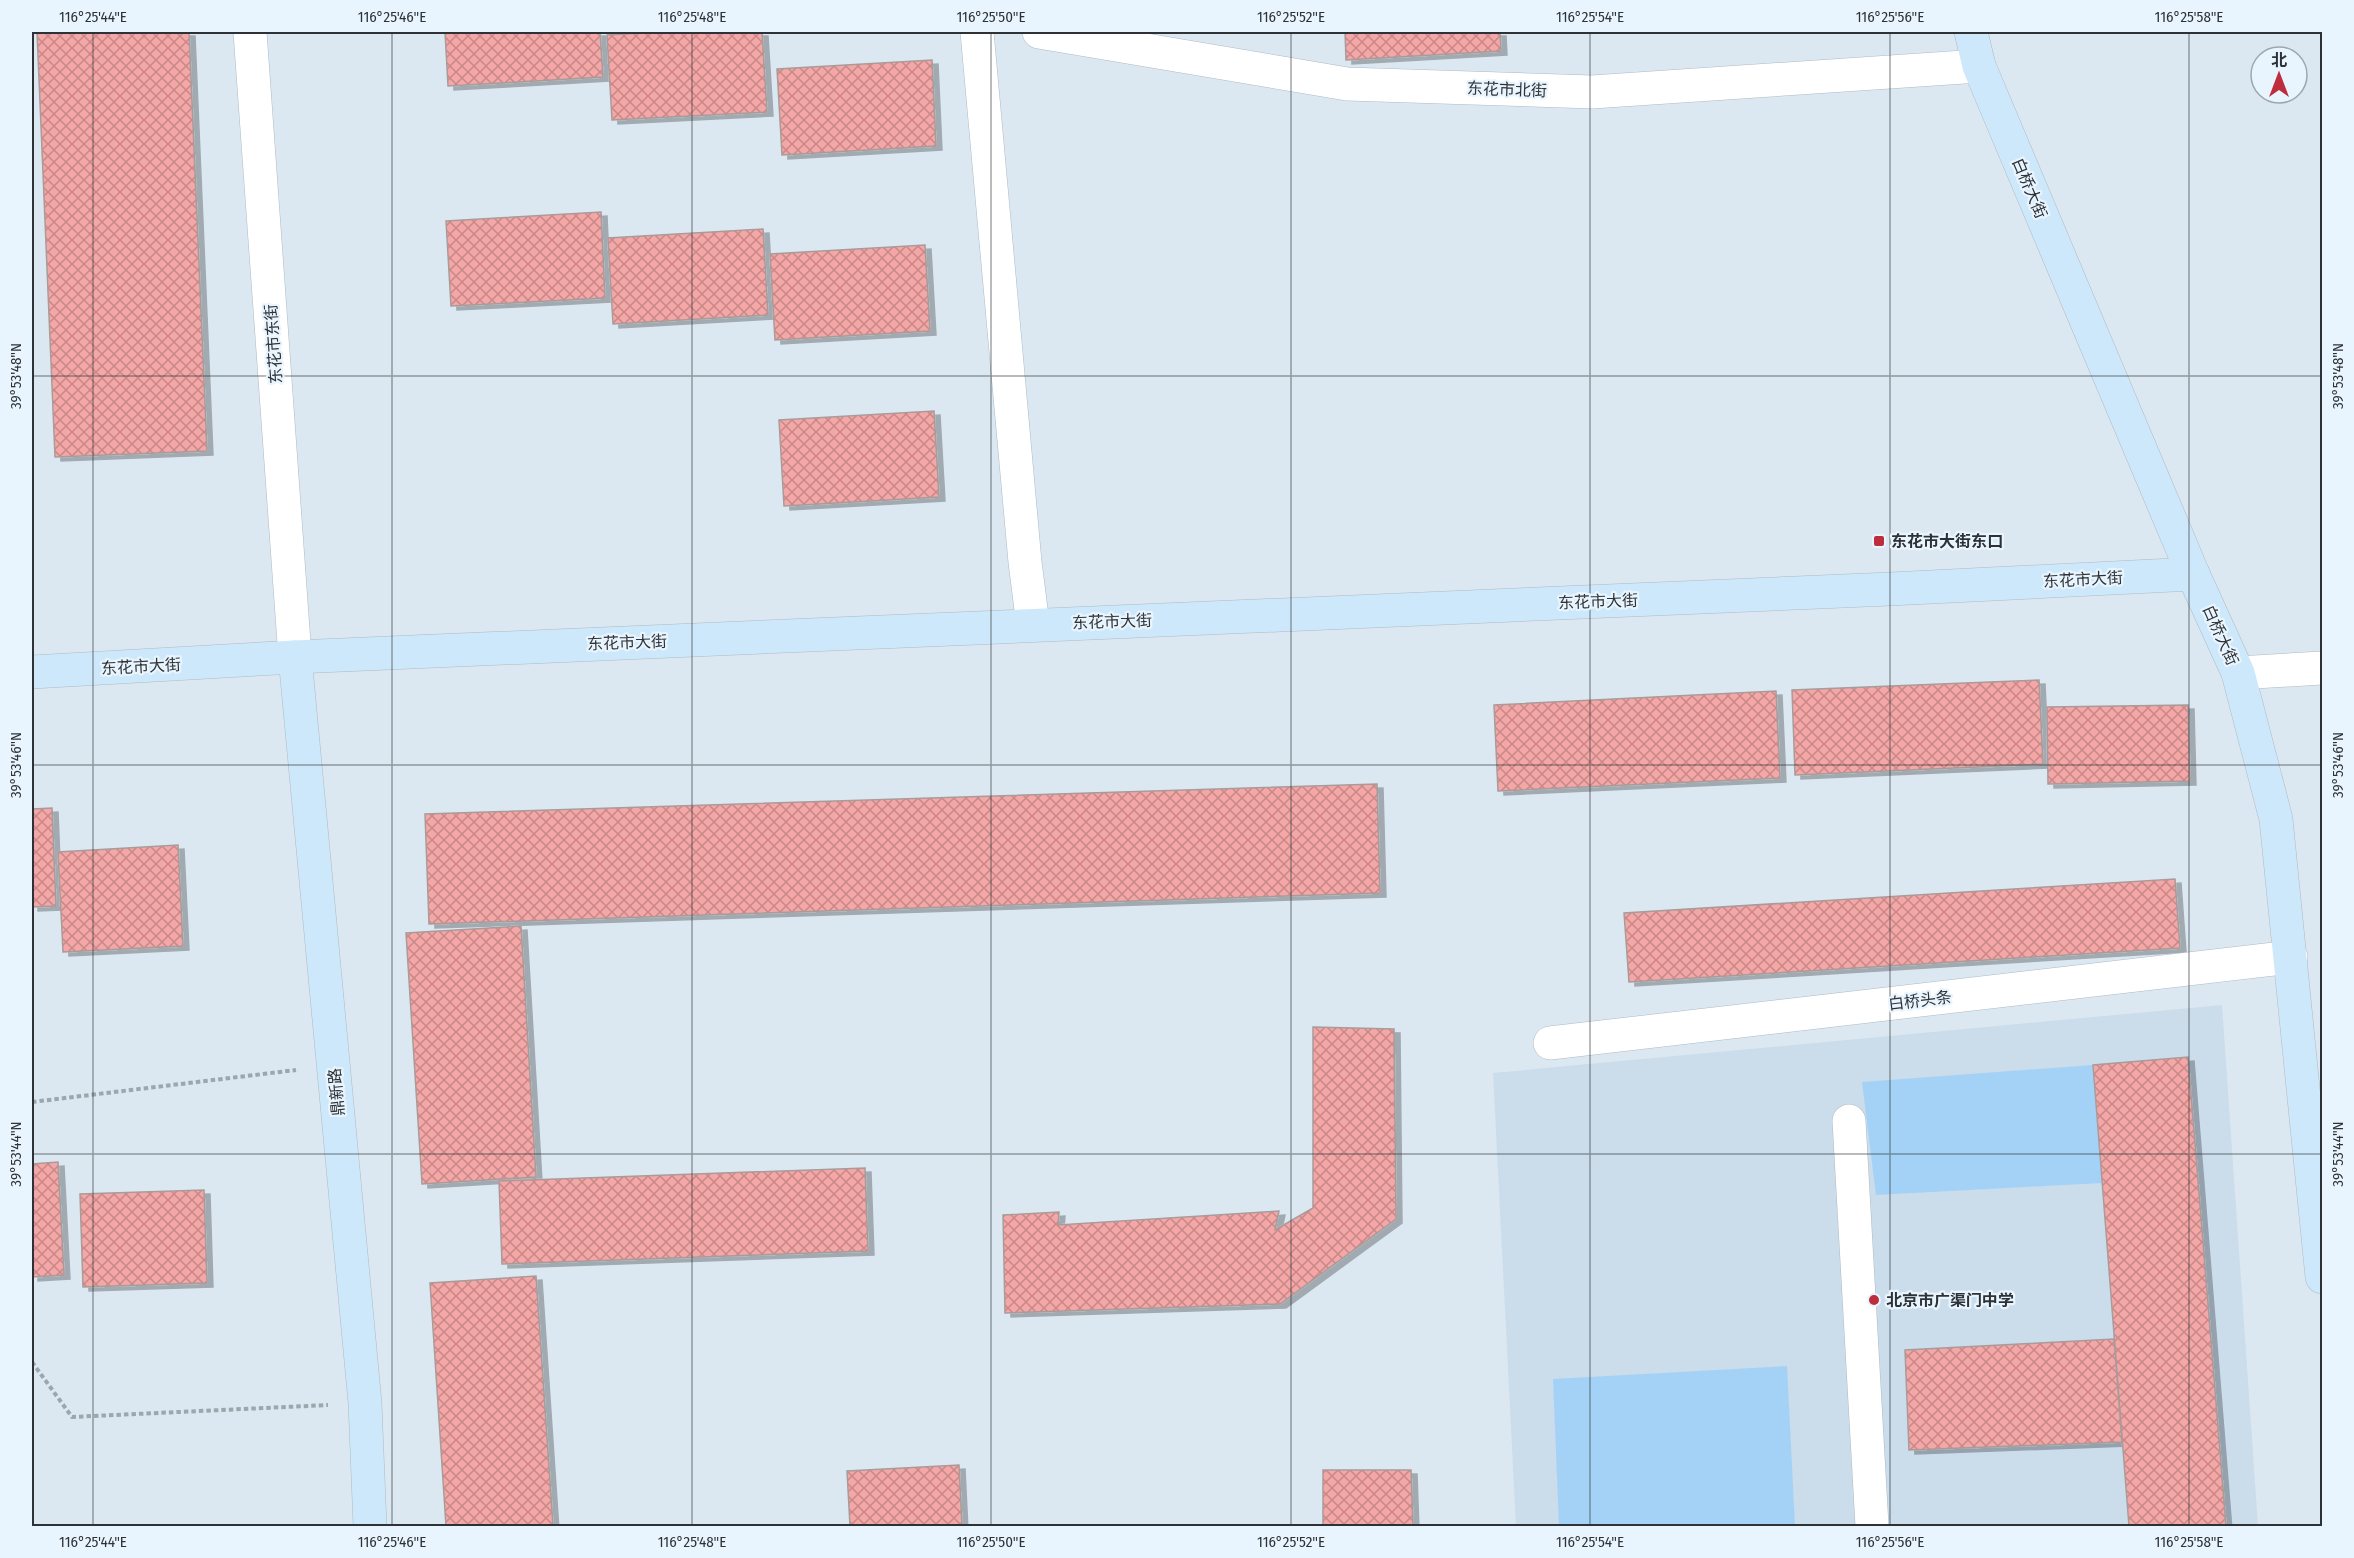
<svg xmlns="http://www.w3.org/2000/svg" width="2354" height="1558" font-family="'Fira Sans Condensed','Noto Sans SC',sans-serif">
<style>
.built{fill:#cbdceb}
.pitch{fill:#a4d2f6}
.building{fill:url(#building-cross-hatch);stroke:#aa9b9b;stroke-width:1.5;filter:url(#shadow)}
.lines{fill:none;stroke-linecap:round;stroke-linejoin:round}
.street-casing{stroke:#afbac3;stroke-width:34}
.secondary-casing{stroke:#afbac3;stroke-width:34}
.path{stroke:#9ca6ad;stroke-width:4;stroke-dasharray:4.5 3;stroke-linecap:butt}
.street{stroke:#fff;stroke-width:33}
.secondary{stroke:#cde8fb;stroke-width:33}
.ticks{fill:none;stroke:#2e3236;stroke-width:1.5;stroke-opacity:0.45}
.poi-dot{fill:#bd2d3d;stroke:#e9f5fe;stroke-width:2}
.labels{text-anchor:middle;stroke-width:4.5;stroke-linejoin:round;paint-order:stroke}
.street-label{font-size:16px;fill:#2e3236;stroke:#e9f5fe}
.poi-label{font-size:16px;font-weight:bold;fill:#2e3236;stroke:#e9f5fe;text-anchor:start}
.neatline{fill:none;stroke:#2e3236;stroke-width:2}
.ticks-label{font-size:15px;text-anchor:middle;fill:#2e3236}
</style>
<defs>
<pattern id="building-cross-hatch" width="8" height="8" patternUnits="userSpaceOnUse" patternTransform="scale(1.5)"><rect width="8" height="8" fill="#f4a7a6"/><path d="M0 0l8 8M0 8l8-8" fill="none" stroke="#c68988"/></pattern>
<filter id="shadow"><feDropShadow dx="6" dy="4" stdDeviation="0" flood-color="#0004"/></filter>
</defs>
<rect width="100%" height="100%" fill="#dce8f1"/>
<polygon class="built" points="2222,1005 2258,1526 1516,1526 1493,1073"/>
<g class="pitch">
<polygon points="2093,1065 2102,1183 1876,1195 1862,1082"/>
<polygon points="1787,1366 1795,1526 1559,1526 1553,1379"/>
</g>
<g class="building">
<polygon points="37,32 189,32 207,451 55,457"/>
<polygon points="445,32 600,32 603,77 448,86"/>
<polygon points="660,32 762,32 767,112 612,120 607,35"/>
<polygon points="1345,32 1500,32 1501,51 1346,60"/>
<polygon points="932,60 936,146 782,155 777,69"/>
<polygon points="601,212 605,298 451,306 446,221"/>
<polygon points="763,229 768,315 613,324 608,238"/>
<polygon points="925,245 930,331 775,340 770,254"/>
<polygon points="934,411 939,497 784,506 779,420"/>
<polygon points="2039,680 2043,764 1795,775 1792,690"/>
<polygon points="1776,691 1780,778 1498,791 1494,705"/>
<polygon points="2188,705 2190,781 2048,784 2047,707"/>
<polygon points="1377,784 1380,893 429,924 425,814"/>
<polygon points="52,808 56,906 32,907 32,809"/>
<polygon points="178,845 183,946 63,952 58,852"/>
<polygon points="2175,879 2180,948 1629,982 1624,913"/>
<polygon points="521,926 536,1177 422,1184 406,933"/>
<polygon points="1313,1027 1394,1029 1396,1219 1280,1304 1005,1313 1003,1215 1059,1212 1058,1225 1279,1211 1275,1230 1313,1208"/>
<polygon points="2188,1057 2226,1526 2129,1526 2093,1065"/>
<polygon points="58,1162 64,1275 32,1277 32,1164"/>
<polygon points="865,1168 868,1251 502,1264 499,1181"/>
<polygon points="204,1190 207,1283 83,1287 80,1194"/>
<polygon points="536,1276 553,1526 446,1526 430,1283"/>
<polygon points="2114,1339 2122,1442 1909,1450 1905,1350"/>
<polygon points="959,1465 962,1526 850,1526 847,1471"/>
<polygon points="1323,1470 1411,1470 1413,1526 1323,1526"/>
</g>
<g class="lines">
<defs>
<g id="street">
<polyline points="250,32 295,657"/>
<polyline points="977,32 1025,562 1033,625"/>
<polyline points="1039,32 1347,84 1592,92 1979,66"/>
<polyline points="2238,673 2322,668"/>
<polyline points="1550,1043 2291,957"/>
<polyline points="1849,1121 1872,1526"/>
</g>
<g id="secondary">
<polyline points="1971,32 1979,66 2193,574 2238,673 2276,819 2322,1277"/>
<polyline points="295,657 365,1403 370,1526"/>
<polyline points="32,672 295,657 1890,589 2193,574"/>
</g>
</defs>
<use href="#street" class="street-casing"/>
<use href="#secondary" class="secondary-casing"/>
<g class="path">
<polyline points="32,1102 296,1070"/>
<polyline points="32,1362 72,1417 328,1405"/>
</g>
<use href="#street" class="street"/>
<use href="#secondary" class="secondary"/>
</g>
<path class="ticks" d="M 93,32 L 93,1526M 392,32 L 392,1526M 692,32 L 692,1526M 991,32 L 991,1526M 1291,32 L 1291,1526M 1590,32 L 1590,1526M 1890,32 L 1890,1526M 2189,32 L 2189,1526M 32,376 L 2322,376M 32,765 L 2322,765M 32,1154 L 2322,1154"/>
<g class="poi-dot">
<rect x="1873" y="535" width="12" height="12" rx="3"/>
<circle cx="1874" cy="1300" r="6"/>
</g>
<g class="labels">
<g class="street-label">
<text transform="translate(1507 89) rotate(2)" y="6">东花市北街</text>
<text transform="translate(2030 188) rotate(67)" y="6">白桥大街</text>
<text transform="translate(273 344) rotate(-94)" y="6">东花市东街</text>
<text transform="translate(2083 579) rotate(-3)" y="6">东花市大街</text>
<text transform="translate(1598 601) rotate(-2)" y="6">东花市大街</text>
<text transform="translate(1112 621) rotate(-2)" y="6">东花市大街</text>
<text transform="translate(2221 635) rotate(66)" y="6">白桥大街</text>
<text transform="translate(627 642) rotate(-2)" y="6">东花市大街</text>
<text transform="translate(141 666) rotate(-3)" y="6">东花市大街</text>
<text transform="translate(1920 1000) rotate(-7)" y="6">白桥头条</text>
<text transform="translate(336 1092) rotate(-95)" y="6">鼎新路</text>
</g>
<g class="poi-label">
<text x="1891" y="547">东花市大街东口</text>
<text x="1886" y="1306">北京市广渠门中学</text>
</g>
</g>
<rect width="2354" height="1558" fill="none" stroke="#e9f5fe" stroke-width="66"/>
<g transform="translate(2279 75)"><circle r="28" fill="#e9f5fe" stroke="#9ea7ae" stroke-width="1.5"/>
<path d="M0-4.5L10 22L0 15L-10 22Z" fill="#bd2d3d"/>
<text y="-9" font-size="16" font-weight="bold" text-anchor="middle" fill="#2e3236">北</text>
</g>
<rect x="33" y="33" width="2288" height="1492" class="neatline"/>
<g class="ticks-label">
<text x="93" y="22">116°25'44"E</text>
<text x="392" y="22">116°25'46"E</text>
<text x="692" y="22">116°25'48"E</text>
<text x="991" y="22">116°25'50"E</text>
<text x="1291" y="22">116°25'52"E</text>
<text x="1590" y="22">116°25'54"E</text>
<text x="1890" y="22">116°25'56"E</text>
<text x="2189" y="22">116°25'58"E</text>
<text transform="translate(16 376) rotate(-90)" y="5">39°53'48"N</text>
<text transform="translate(2338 376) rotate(-90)" y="5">39°53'48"N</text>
<text transform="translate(16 765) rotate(-90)" y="5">39°53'46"N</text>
<text transform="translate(2338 765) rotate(-90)" y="5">39°53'46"N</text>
<text transform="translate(16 1154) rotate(-90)" y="5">39°53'44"N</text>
<text transform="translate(2338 1154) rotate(-90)" y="5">39°53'44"N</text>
<text x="93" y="1547">116°25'44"E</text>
<text x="392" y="1547">116°25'46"E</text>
<text x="692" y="1547">116°25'48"E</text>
<text x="991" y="1547">116°25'50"E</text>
<text x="1291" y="1547">116°25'52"E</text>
<text x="1590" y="1547">116°25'54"E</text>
<text x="1890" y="1547">116°25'56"E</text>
<text x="2189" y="1547">116°25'58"E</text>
</g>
</svg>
